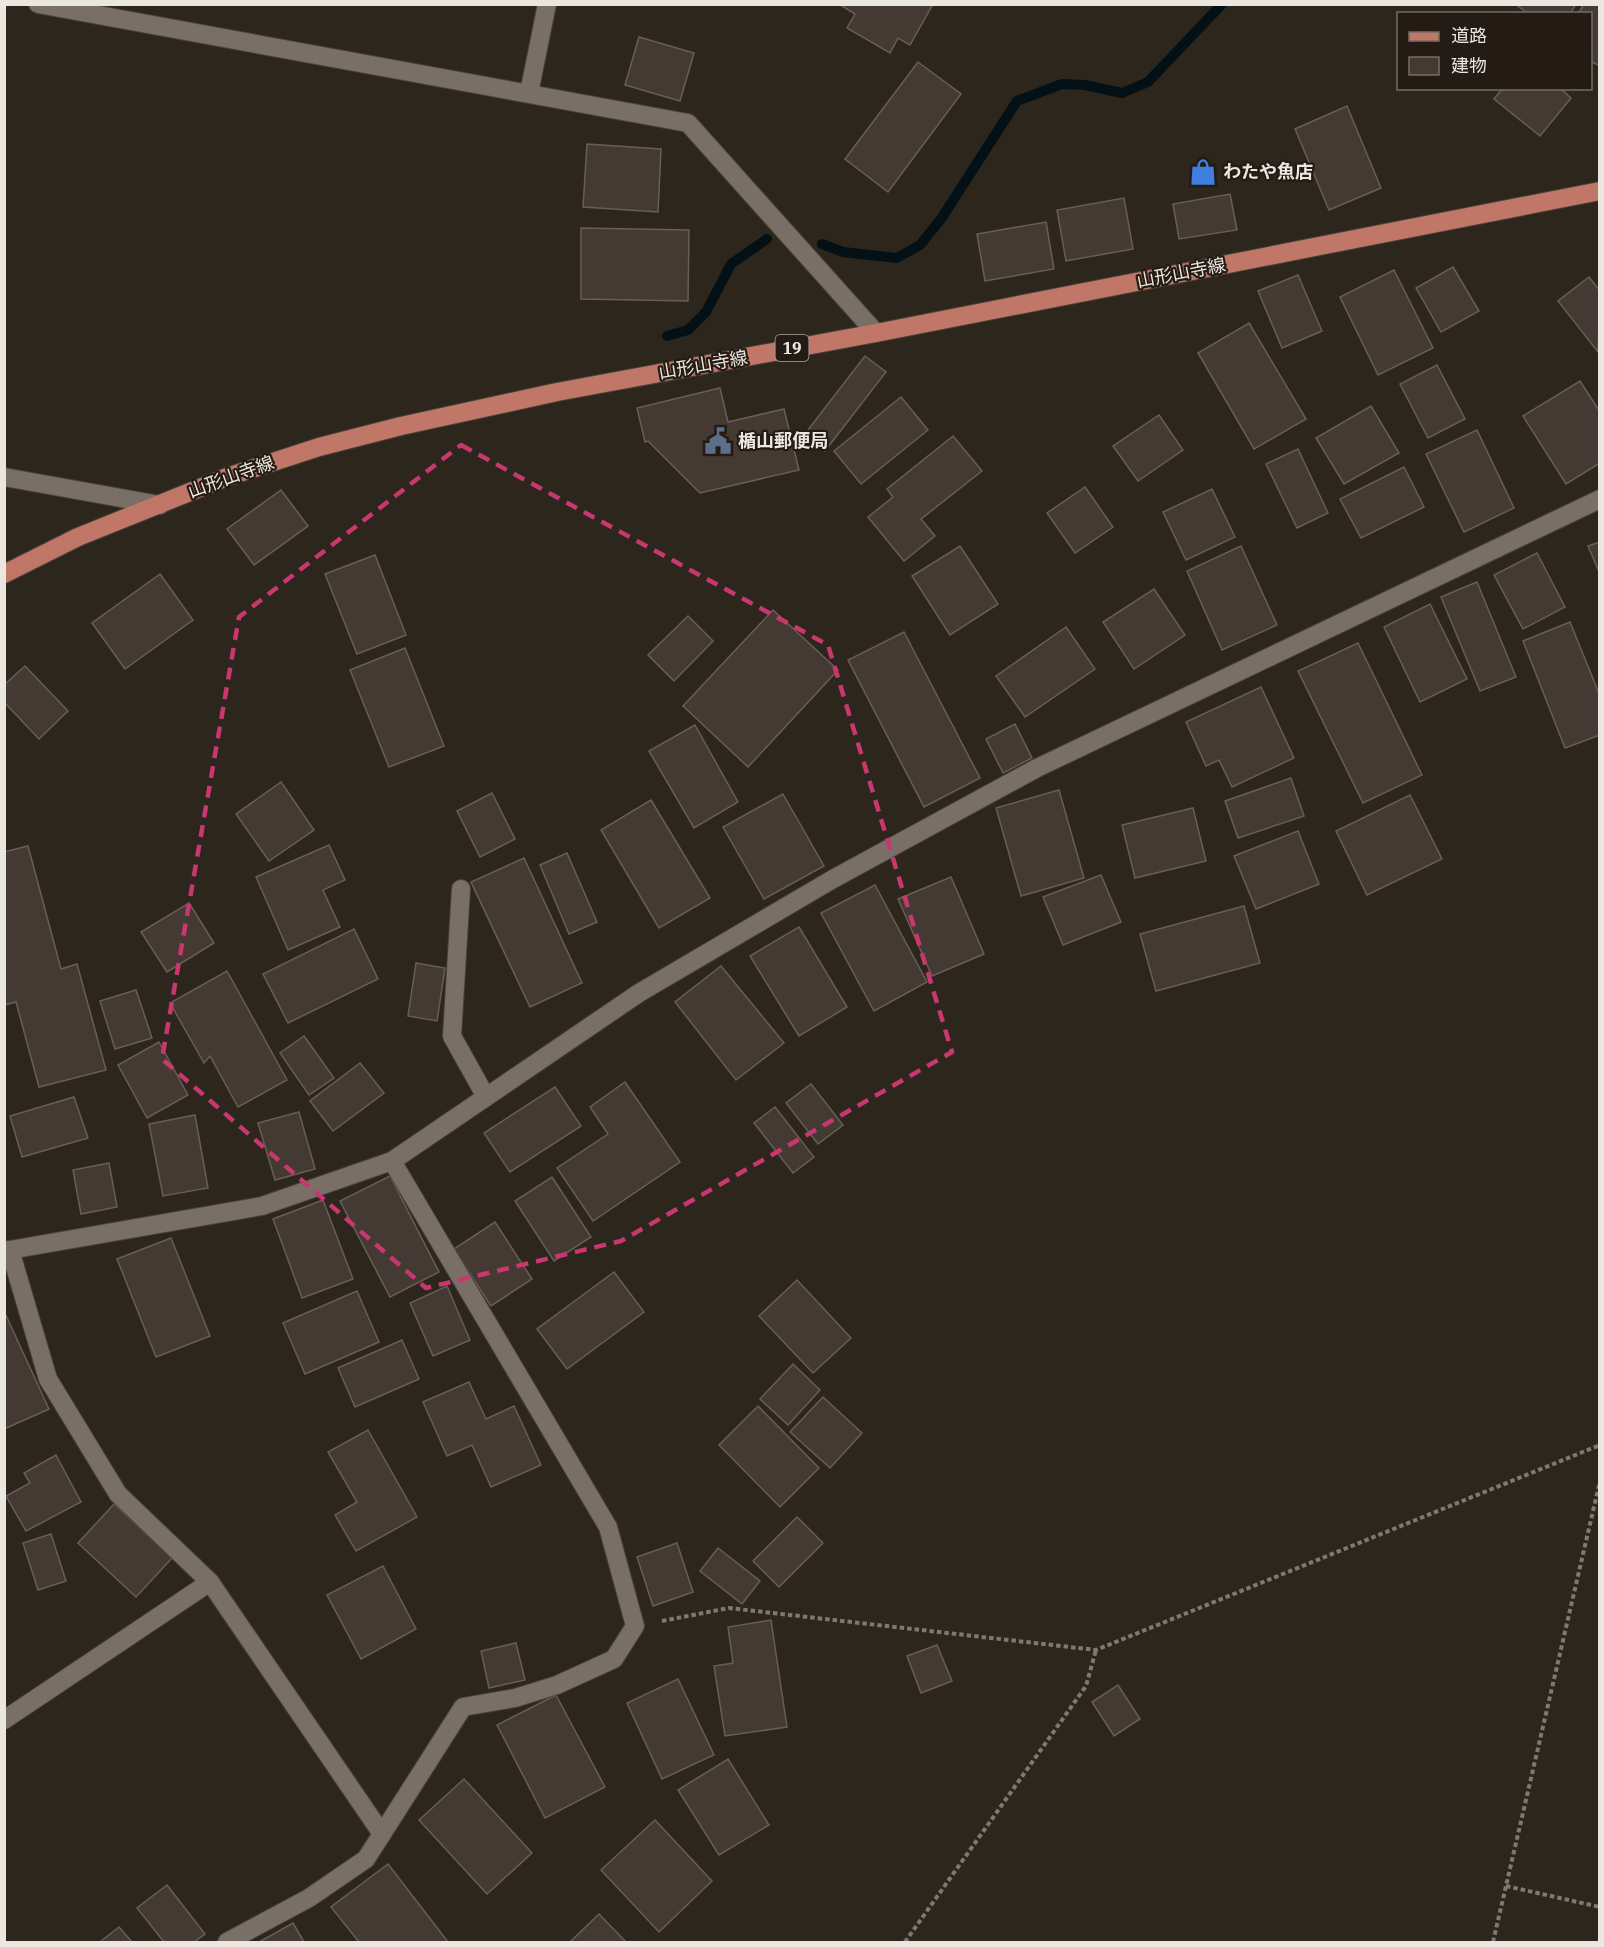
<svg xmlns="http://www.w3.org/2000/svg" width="1604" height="1947" font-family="'IBM Plex Serif','Noto Sans JP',serif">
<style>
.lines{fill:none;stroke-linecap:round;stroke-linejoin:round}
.stream{stroke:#031116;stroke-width:10}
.building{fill:#443a33;stroke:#695e57;stroke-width:1.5}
.lane-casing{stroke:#48433b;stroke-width:20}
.primary-casing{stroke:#48433b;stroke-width:20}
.path{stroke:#7f7971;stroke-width:4;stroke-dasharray:4.5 3;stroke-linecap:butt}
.lane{stroke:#796f66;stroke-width:18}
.primary{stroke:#c07768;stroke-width:18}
.marked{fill:none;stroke:#c8376f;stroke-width:4.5;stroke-dasharray:12 8;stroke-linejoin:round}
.labels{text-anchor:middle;stroke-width:4.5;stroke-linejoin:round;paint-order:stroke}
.shield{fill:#241c14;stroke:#afa9a3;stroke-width:1.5}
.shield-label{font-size:16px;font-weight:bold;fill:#ebe6e0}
.poi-label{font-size:18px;font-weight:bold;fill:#ebe6e0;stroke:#241c14;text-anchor:start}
.street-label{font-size:18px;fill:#ebe6e0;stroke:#241c14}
</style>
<rect width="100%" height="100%" fill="#2d261d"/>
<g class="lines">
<g class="stream">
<polyline points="822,244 843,252 897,258 920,245 941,219 1017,101 1062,84 1085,85 1122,93 1148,82 1222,4"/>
<polyline points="667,336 688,330 706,312 731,264 767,239"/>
</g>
</g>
<g class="building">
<polygon points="839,4 933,4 910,45 898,38 890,53 847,28 855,14"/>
<polygon points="1515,4 1576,4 1570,14 1529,14"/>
<polygon points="1584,4 1600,5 1600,66 1590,61 1590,14 1578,14"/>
<polygon points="639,37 694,53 680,101 625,85"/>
<polygon points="918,62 961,94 888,192 845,159"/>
<polygon points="1503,88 1560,88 1571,98 1540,136 1494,99"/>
<polygon points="1347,106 1381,188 1329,210 1295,129"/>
<polygon points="587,144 661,149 658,212 583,207"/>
<polygon points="1230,194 1237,230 1179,239 1173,204"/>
<polygon points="1124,198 1133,249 1066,261 1057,210"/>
<polygon points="1046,222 1054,269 985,281 977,234"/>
<polygon points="581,228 689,230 688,301 581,299"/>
<polygon points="1453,267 1479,311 1441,332 1416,288"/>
<polygon points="1394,270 1433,348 1378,375 1340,297"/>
<polygon points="1298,275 1322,331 1282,348 1258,291"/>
<polygon points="1589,277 1600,291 1598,352 1558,301"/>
<polygon points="1249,323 1306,419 1254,449 1198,353"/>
<polygon points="865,356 886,372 825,451 804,435"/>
<polygon points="1437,365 1465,419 1428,438 1400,384"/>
<polygon points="1580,381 1600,412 1600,463 1566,484 1523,416"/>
<polygon points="720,388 728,422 784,409 799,470 700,493 648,441 645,442 637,408"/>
<polygon points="901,397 928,430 861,484 834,451"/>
<polygon points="1371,406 1399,453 1344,484 1316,438"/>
<polygon points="1159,415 1183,450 1138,481 1113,446"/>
<polygon points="1477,430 1514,508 1464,532 1426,454"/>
<polygon points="953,436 982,471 921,519 935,536 904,561 868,517 893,497 887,489"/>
<polygon points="1298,449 1328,513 1297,528 1266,464"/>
<polygon points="1404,467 1424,507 1361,538 1340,499"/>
<polygon points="1085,487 1113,527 1075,553 1047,513"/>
<polygon points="1212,489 1235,537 1186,560 1163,512"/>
<polygon points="281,490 308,526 254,565 227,529"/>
<polygon points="1600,542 1600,574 1588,546"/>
<polygon points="960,546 998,604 950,635 912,576"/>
<polygon points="1241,546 1277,625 1222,650 1187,571"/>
<polygon points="1537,553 1565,607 1523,629 1494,575"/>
<polygon points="375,555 406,635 357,654 325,574"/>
<polygon points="160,574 193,620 125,669 92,623"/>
<polygon points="1477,582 1516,677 1480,691 1441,597"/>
<polygon points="1154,589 1185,635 1134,669 1103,622"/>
<polygon points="1430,604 1467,679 1420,702 1384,627"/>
<polygon points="773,610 838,670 748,767 683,706"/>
<polygon points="688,616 713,641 674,681 648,655"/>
<polygon points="1570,622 1600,696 1600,735 1565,748 1523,641"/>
<polygon points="1066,627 1095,669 1025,717 996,676"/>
<polygon points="904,632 980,778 924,807 848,660"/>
<polygon points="1358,643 1422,775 1363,803 1298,671"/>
<polygon points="405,648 444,746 389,767 350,670"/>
<polygon points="25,666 68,711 39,739 4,702 4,685"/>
<polygon points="1261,687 1294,758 1232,787 1219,760 1206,766 1186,722"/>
<polygon points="1015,724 1032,758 1003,773 986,739"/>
<polygon points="695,725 738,802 694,828 649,751"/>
<polygon points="1291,778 1304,816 1238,838 1225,801"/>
<polygon points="281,782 314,830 269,861 236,814"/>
<polygon points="1059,790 1084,878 1021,896 996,808"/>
<polygon points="492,793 515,839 480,857 457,811"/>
<polygon points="783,794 824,866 764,899 723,827"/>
<polygon points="1410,795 1442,859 1367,895 1336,831"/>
<polygon points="651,800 710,898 659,928 601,830"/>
<polygon points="1193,808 1206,861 1135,878 1122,825"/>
<polygon points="1298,831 1319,884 1256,909 1234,856"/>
<polygon points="329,845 345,880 323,890 340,927 288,950 256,877"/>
<polygon points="28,846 61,969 77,964 106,1070 39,1087 16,1002 4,1005 4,852"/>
<polygon points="567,853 597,922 569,934 540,865"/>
<polygon points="524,858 582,983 530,1007 471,882"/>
<polygon points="1101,875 1121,922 1063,945 1043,897"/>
<polygon points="951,877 984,954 932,976 898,899"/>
<polygon points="875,885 927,982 874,1011 821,913"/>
<polygon points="189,903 214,943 167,972 141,932"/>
<polygon points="1244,906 1260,963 1156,991 1140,934"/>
<polygon points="799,927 847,1007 799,1036 750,956"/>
<polygon points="354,929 378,979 288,1023 263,974"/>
<polygon points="416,963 445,968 437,1021 408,1016"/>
<polygon points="721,966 784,1043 736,1080 675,1002"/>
<polygon points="227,971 287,1080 238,1107 210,1056 204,1063 170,1003"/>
<polygon points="136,990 152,1038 115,1049 100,1001"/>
<polygon points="304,1036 334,1078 309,1095 280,1053"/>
<polygon points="159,1042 188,1095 147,1118 118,1065"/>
<polygon points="360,1063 384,1093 333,1131 310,1101"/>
<polygon points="625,1082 680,1162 593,1221 557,1168 608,1134 590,1107"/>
<polygon points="811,1084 843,1125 818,1144 786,1103"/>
<polygon points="555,1087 581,1126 510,1172 484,1133"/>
<polygon points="74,1097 88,1138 22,1157 10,1116"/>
<polygon points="775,1107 814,1157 793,1173 754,1123"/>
<polygon points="299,1112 315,1169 275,1180 258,1123"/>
<polygon points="195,1115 208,1188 163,1196 149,1124"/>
<polygon points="109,1163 117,1207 81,1214 73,1170"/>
<polygon points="390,1176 439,1272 390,1297 340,1201"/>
<polygon points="552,1177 591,1237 554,1261 515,1201"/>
<polygon points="323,1200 353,1279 302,1298 273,1219"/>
<polygon points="495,1222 532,1279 491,1306 454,1249"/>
<polygon points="171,1238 210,1336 156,1357 117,1259"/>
<polygon points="614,1272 644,1312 567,1369 537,1329"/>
<polygon points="797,1280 851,1338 813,1373 759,1316"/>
<polygon points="447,1286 470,1340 433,1356 410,1303"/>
<polygon points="357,1291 379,1342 305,1374 283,1323"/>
<polygon points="4,1311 49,1409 4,1429"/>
<polygon points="402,1340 419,1379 355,1407 338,1368"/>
<polygon points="793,1364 820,1390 788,1425 760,1399"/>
<polygon points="469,1382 486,1419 514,1406 541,1465 491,1487 472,1445 447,1456 423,1402"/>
<polygon points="823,1397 862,1433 830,1468 790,1432"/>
<polygon points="758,1406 819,1468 780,1507 719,1445"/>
<polygon points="368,1430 417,1517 356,1551 335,1515 357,1502 328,1452"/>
<polygon points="56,1455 81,1502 26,1531 6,1496 30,1483 24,1473"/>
<polygon points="114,1504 172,1558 136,1597 78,1543"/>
<polygon points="797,1517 823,1543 779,1587 753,1561"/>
<polygon points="51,1534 66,1581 38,1590 23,1543"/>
<polygon points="677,1543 693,1592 653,1606 637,1557"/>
<polygon points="718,1548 760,1581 742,1604 700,1571"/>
<polygon points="383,1566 416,1629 361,1659 327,1595"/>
<polygon points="771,1620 787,1727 725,1736 714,1666 733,1663 728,1627"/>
<polygon points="516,1643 525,1680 489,1688 481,1651"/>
<polygon points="937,1645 952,1681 921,1693 907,1656"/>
<polygon points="678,1679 714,1755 662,1779 627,1703"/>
<polygon points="1118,1685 1140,1719 1114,1736 1092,1702"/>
<polygon points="556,1695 605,1787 545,1818 497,1725"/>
<polygon points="728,1759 769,1825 719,1855 678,1790"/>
<polygon points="464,1779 532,1853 487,1894 419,1820"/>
<polygon points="655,1820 712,1881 659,1932 601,1870"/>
<polygon points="388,1864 448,1942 359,1942 331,1907"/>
<polygon points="167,1885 205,1934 194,1942 164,1942 137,1908"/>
<polygon points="599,1914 626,1942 570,1942"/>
<polygon points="293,1923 304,1942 259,1942"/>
<polygon points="119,1927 132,1942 100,1942"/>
</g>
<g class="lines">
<defs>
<g id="lane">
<polyline points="38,4 688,123 876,333"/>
<polyline points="529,93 547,4"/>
<polyline points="4,477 160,505"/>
<polyline points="461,889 452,1036 486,1097"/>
<polyline points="10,1250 48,1379 118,1494 210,1582 382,1834"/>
<polyline points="4,1251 262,1206 392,1161 639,993 833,879 1037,768 1600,499"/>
<polyline points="4,1720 210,1582"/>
<polyline points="227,1942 309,1898 366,1859 463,1707 515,1698 557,1685 614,1659 635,1626 608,1527 392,1161"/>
</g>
<polyline id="primary" points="4,574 78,537 227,477 319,447 401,426 557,392 876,333 1600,191"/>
</defs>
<use href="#lane" class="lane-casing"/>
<use href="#primary" class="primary-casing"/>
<g class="path">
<polyline points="662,1621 729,1608 1096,1650 1600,1445"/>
<polyline points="1506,1886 1600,1907"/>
<polyline points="905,1942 1086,1686 1096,1650"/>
<polyline points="1493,1942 1600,1481"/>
</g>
<use href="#lane" class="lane"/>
<use href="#primary" class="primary"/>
</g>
<path class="marked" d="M 461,445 L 828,645 L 952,1052 L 621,1241 L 426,1288 L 162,1059 L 239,617 Z"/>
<defs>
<symbol id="shop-bare" viewBox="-9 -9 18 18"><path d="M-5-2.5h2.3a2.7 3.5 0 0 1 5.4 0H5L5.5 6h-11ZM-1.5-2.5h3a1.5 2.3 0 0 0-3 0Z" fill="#3f7fe0" stroke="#241c14" stroke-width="2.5" paint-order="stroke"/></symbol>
<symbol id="civic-bare" viewBox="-9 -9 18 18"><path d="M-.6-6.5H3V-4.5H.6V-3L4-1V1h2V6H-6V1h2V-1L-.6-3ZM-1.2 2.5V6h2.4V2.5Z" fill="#5c6f8a" stroke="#241c14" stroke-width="2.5" paint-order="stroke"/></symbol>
</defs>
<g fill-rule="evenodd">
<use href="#shop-bare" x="1184" y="153" width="38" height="38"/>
<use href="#civic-bare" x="699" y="422" width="38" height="38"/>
</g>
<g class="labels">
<rect class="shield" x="775.5" y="335" width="33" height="26" rx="4.5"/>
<g class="shield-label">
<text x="792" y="354">19</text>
</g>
<g class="poi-label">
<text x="1223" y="178">わたや魚店</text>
<text x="738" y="447">楯山郵便局</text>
</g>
<g class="street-label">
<text transform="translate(1181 273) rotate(-11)" y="6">山形山寺線</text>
<text transform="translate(703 365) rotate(-10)" y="6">山形山寺線</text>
<text transform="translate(231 477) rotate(-20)" y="6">山形山寺線</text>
</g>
</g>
<rect width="1604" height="1947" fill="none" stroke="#ebe6e0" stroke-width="12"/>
<rect x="1397" y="12" width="195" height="78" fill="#241c14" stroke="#746d66" stroke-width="1.5"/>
<rect x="1409" y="32" width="30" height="9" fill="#c07768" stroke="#746d66" stroke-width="1.5"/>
<text x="1451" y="42" font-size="18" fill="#ebe6e0">道路</text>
<rect x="1409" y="57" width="30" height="18" fill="#443a33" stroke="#746d66" stroke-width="1.5"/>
<text x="1451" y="72" font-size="18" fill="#ebe6e0">建物</text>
</svg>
